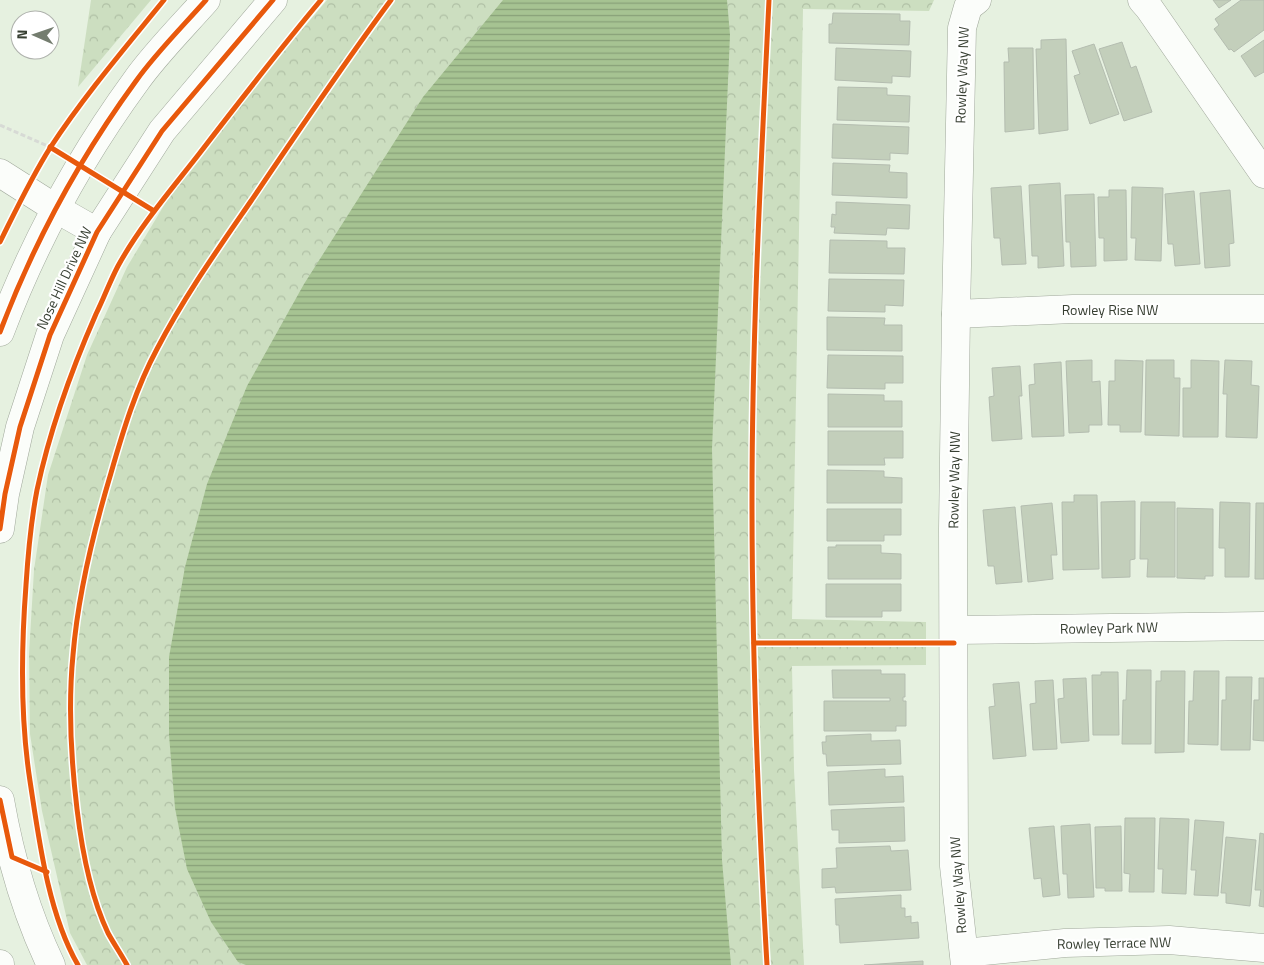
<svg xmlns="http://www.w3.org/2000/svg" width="1264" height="965" font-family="'Titillium Web',sans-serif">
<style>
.park{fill:url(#park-crowns)}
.water{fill:url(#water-rules)}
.building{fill:#c3cfbb;stroke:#b4bdb0}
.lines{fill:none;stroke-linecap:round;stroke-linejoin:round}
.minor-casing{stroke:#a0a89b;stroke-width:29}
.tertiary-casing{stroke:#a0a89b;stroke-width:29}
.path{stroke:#d7dad5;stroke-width:3;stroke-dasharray:5 2.5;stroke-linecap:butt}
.minor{stroke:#fbfdfa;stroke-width:28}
.tertiary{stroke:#fbfdfa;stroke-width:28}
.cycleway-casing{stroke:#fff;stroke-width:8}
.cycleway{stroke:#e8590c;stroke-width:5}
.labels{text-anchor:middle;stroke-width:4.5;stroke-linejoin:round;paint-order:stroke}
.street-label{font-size:14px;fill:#373f32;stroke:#fff}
</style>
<defs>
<pattern id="park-crowns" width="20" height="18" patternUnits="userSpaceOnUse" patternTransform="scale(1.25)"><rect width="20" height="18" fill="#ccdec0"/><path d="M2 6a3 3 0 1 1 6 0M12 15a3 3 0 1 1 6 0" fill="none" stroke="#b0c0a5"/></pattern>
<pattern id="water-rules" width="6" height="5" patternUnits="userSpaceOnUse" patternTransform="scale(1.25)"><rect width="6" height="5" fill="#a6c392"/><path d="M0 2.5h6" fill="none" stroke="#88a078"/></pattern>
</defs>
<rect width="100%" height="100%" fill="#e6f1e0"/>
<g class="park">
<polygon points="91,0 151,0 78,87"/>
<polygon points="327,0 934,0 929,11 803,9 792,619 926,622 926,665 792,666 794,770 804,965 87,965 70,933 42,811 30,734 29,654 34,570 48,475 87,355 127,267 178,182 233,111"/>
</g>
<polygon class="water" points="503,0 727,0 730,35 712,449 722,860 731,965 246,965 238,962 211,922 187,869 175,808 169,735 169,657 185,567 207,484 247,386 304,284 423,97"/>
<g class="building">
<polygon points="1213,0 1231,0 1219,8"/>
<polygon points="1241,0 1264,0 1264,30 1234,52 1231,49 1229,50 1214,29 1219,25 1215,19"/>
<polygon points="833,13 900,14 900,21 910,21 909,45 829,43 829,24 832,24"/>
<polygon points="1066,39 1068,130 1039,134 1036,49 1041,49 1041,40"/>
<polygon points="1264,40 1264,72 1255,77 1241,56"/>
<polygon points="1122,42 1131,68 1136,66 1152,112 1124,121 1099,49"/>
<polygon points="1094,44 1119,114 1090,124 1074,76 1080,74 1072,51"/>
<polygon points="836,48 911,51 910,77 892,76 892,83 835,80"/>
<polygon points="1008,48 1033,48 1034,129 1005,132 1004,62 1009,62"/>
<polygon points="838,87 887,88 887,95 910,96 909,122 837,120"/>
<polygon points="833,124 909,127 908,154 890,153 890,160 832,158"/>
<polygon points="833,163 890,165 889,172 907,173 907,198 832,195"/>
<polygon points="1060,183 1064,266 1038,268 1038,256 1032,256 1029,185"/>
<polygon points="1021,186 1026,264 1002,265 1000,238 994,238 991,188"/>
<polygon points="1132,187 1163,188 1161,261 1135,260 1136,238 1131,238"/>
<polygon points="1109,190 1126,190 1127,260 1104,261 1104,238 1099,238 1098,197 1109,197"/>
<polygon points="1230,190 1234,243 1229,244 1230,266 1205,268 1200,193"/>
<polygon points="1194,191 1200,264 1175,266 1173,244 1168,244 1165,194"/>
<polygon points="1094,194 1096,266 1071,267 1070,242 1066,242 1065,195"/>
<polygon points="836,202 910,205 909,229 887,228 886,235 834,233 835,227 831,227 832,214 836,215"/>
<polygon points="830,240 887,241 887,248 905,248 904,274 829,273"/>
<polygon points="829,279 904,280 903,306 885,305 885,312 828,311"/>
<polygon points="827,317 885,318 884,325 902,325 902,351 827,350"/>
<polygon points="828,355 903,356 903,383 885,383 885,389 827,388"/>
<polygon points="1092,360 1092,382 1100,381 1102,425 1089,425 1089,432 1069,433 1066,361"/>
<polygon points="1115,360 1143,361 1141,432 1120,432 1120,425 1108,425 1109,381 1115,381"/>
<polygon points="1146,360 1174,360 1174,378 1180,378 1179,436 1145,435"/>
<polygon points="1191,360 1219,361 1218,437 1183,437 1183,388 1191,388"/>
<polygon points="1225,360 1252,361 1251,385 1259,386 1257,438 1226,437 1227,394 1223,394"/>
<polygon points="1061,362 1064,436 1032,437 1029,385 1035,384 1034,364"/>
<polygon points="1020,366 1022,396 1019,396 1022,439 992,441 989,397 994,396 992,368"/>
<polygon points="828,394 884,395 884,401 902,401 902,427 828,427"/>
<polygon points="828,431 903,431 903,458 884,458 885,465 828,465"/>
<polygon points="827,470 884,471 884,477 902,478 902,503 827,503"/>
<polygon points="1074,495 1097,495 1099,569 1063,570 1062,502 1074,502"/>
<polygon points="1135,501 1135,559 1130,560 1130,577 1102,578 1101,502"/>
<polygon points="1141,502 1175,502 1175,577 1147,577 1148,559 1140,559"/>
<polygon points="1220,502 1250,503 1249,577 1225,577 1225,548 1219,548"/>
<polygon points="1052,503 1057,555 1051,555 1053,579 1028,582 1021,506"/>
<polygon points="1256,503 1264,503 1264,579 1255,579"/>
<polygon points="1015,507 1022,582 996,584 994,566 988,566 983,510"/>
<polygon points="1177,508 1213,509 1213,576 1205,576 1205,579 1177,578"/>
<polygon points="827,509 901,509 901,535 884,535 884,541 827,541"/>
<polygon points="836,545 881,545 881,553 901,554 901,579 828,579 828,547 836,547"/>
<polygon points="826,584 901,584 901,611 882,611 882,617 826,617"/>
<polygon points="832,670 881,670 881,674 905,674 905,697 903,697 903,701 906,701 906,726 896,726 896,731 824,731 824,701 890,701 890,698 833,698"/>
<polygon points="1127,670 1151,670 1151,744 1122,744 1123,700 1126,700"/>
<polygon points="1161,671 1185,671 1184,752 1155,753 1156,681 1161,681"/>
<polygon points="1194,671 1219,671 1218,745 1188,744 1189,701 1193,701"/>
<polygon points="1101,672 1118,672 1119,735 1093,735 1092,675 1101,675"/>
<polygon points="1226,677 1252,677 1250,750 1221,750 1222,700 1226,700"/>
<polygon points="1086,678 1089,741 1061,743 1058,699 1064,698 1063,679"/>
<polygon points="1259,678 1264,678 1264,741 1253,740 1254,700 1259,700"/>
<polygon points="1053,680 1057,749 1033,750 1030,704 1036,703 1035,681"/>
<polygon points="1019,682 1026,756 993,759 989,707 995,706 993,684"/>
<polygon points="871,734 871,741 900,740 901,764 827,766 826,754 823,754 822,742 826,742 826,736"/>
<polygon points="885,769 885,777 903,776 904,802 829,805 828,772"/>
<polygon points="904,807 905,841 839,843 839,830 832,830 831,810"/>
<polygon points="1125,818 1155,818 1154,892 1129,892 1130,874 1124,873"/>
<polygon points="1160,818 1189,819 1186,894 1162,893 1163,869 1158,869"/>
<polygon points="1195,820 1224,822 1218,896 1194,895 1196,870 1191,870"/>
<polygon points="1090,824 1094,897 1068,898 1067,874 1063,874 1061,826"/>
<polygon points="1054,826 1060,895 1043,897 1041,878 1034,879 1029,828"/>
<polygon points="1121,826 1122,891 1105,891 1105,888 1096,888 1095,827"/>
<polygon points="1260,833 1264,834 1264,907 1259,906 1261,890 1255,890"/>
<polygon points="1226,837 1256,840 1250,906 1226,903 1226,893 1221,893"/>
<polygon points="890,846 891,851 908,850 911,890 836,893 835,887 822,888 822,869 837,868 836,848"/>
<polygon points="901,895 901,908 905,908 905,917 911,916 911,923 918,922 919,938 840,943 839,925 836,925 835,899"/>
<polygon points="923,961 923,965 864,965"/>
</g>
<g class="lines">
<defs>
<g id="minor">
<polyline points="1142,0 1149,8 1264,174"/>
<polyline points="0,173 55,208"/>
<polyline points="956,314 1073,309 1264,309"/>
<polyline points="954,630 1264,626"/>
<polyline points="964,953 1065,943 1169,940 1264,948"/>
<polyline points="965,965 954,866 953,529 956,314 962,28 968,7 977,0"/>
</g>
<g id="tertiary">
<polyline points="55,208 97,232"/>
<path d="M 0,332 C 34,242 79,159 136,81 C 155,54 183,26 206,0"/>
<polyline points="0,529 5,494 20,427 50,335 97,232 162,131 273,0"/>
<path d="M 0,800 C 10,857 26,913 51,965"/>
<polyline points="0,964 0,965"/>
</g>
</defs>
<use href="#minor" class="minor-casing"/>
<use href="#tertiary" class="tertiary-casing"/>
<polyline class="path" points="0,125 50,147"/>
<use href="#minor" class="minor"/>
<use href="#tertiary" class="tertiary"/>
<defs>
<g id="cycleway">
<polyline points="50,147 154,211"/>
<path d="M 0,242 C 16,210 31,178 50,148 C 84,96 125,48 164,0"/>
<path d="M 0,332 C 34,242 79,159 136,81 C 155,54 183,26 206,0"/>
<polyline points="0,529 5,494 20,427 50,335 97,232 162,131 273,0"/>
<polyline points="754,643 954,643"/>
<polyline points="0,800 12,857 47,872"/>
<path d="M 78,965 C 48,913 39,840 30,781 C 20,716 21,651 26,585 C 28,554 31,521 37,490 C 50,429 71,371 96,314 C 104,298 110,281 118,266 C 140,226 171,190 199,154 C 239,102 279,50 321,0"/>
<path d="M 127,965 C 121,954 114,944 108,933 C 90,895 82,851 77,809 C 71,759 68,706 73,655 C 78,594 93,533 111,473 C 123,431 136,388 157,349 C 184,297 218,249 251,201 C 297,133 342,66 391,0"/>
<path d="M 767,965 C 758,810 752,655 752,499 C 752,333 761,166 769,0"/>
</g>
</defs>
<use href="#cycleway" class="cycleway-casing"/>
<use href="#cycleway" class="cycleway"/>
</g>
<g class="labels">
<g class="street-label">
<text transform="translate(962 75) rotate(-88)" y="5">Rowley Way NW</text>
<text transform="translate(64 278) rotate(-65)" y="5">Nose Hill Drive NW</text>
<text x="1110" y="315">Rowley Rise NW</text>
<text transform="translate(954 480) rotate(-89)" y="5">Rowley Way NW</text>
<text transform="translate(1109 628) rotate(-1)" y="5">Rowley Park NW</text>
<text transform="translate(958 885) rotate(-94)" y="5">Rowley Way NW</text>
<text transform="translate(1114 943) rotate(-1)" y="5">Rowley Terrace NW</text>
</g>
</g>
<g transform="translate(35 35) rotate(272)"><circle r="24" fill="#ffffff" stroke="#afb2ad"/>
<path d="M0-4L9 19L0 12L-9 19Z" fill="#747d6f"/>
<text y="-8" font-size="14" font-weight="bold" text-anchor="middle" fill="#373f32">N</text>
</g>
</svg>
